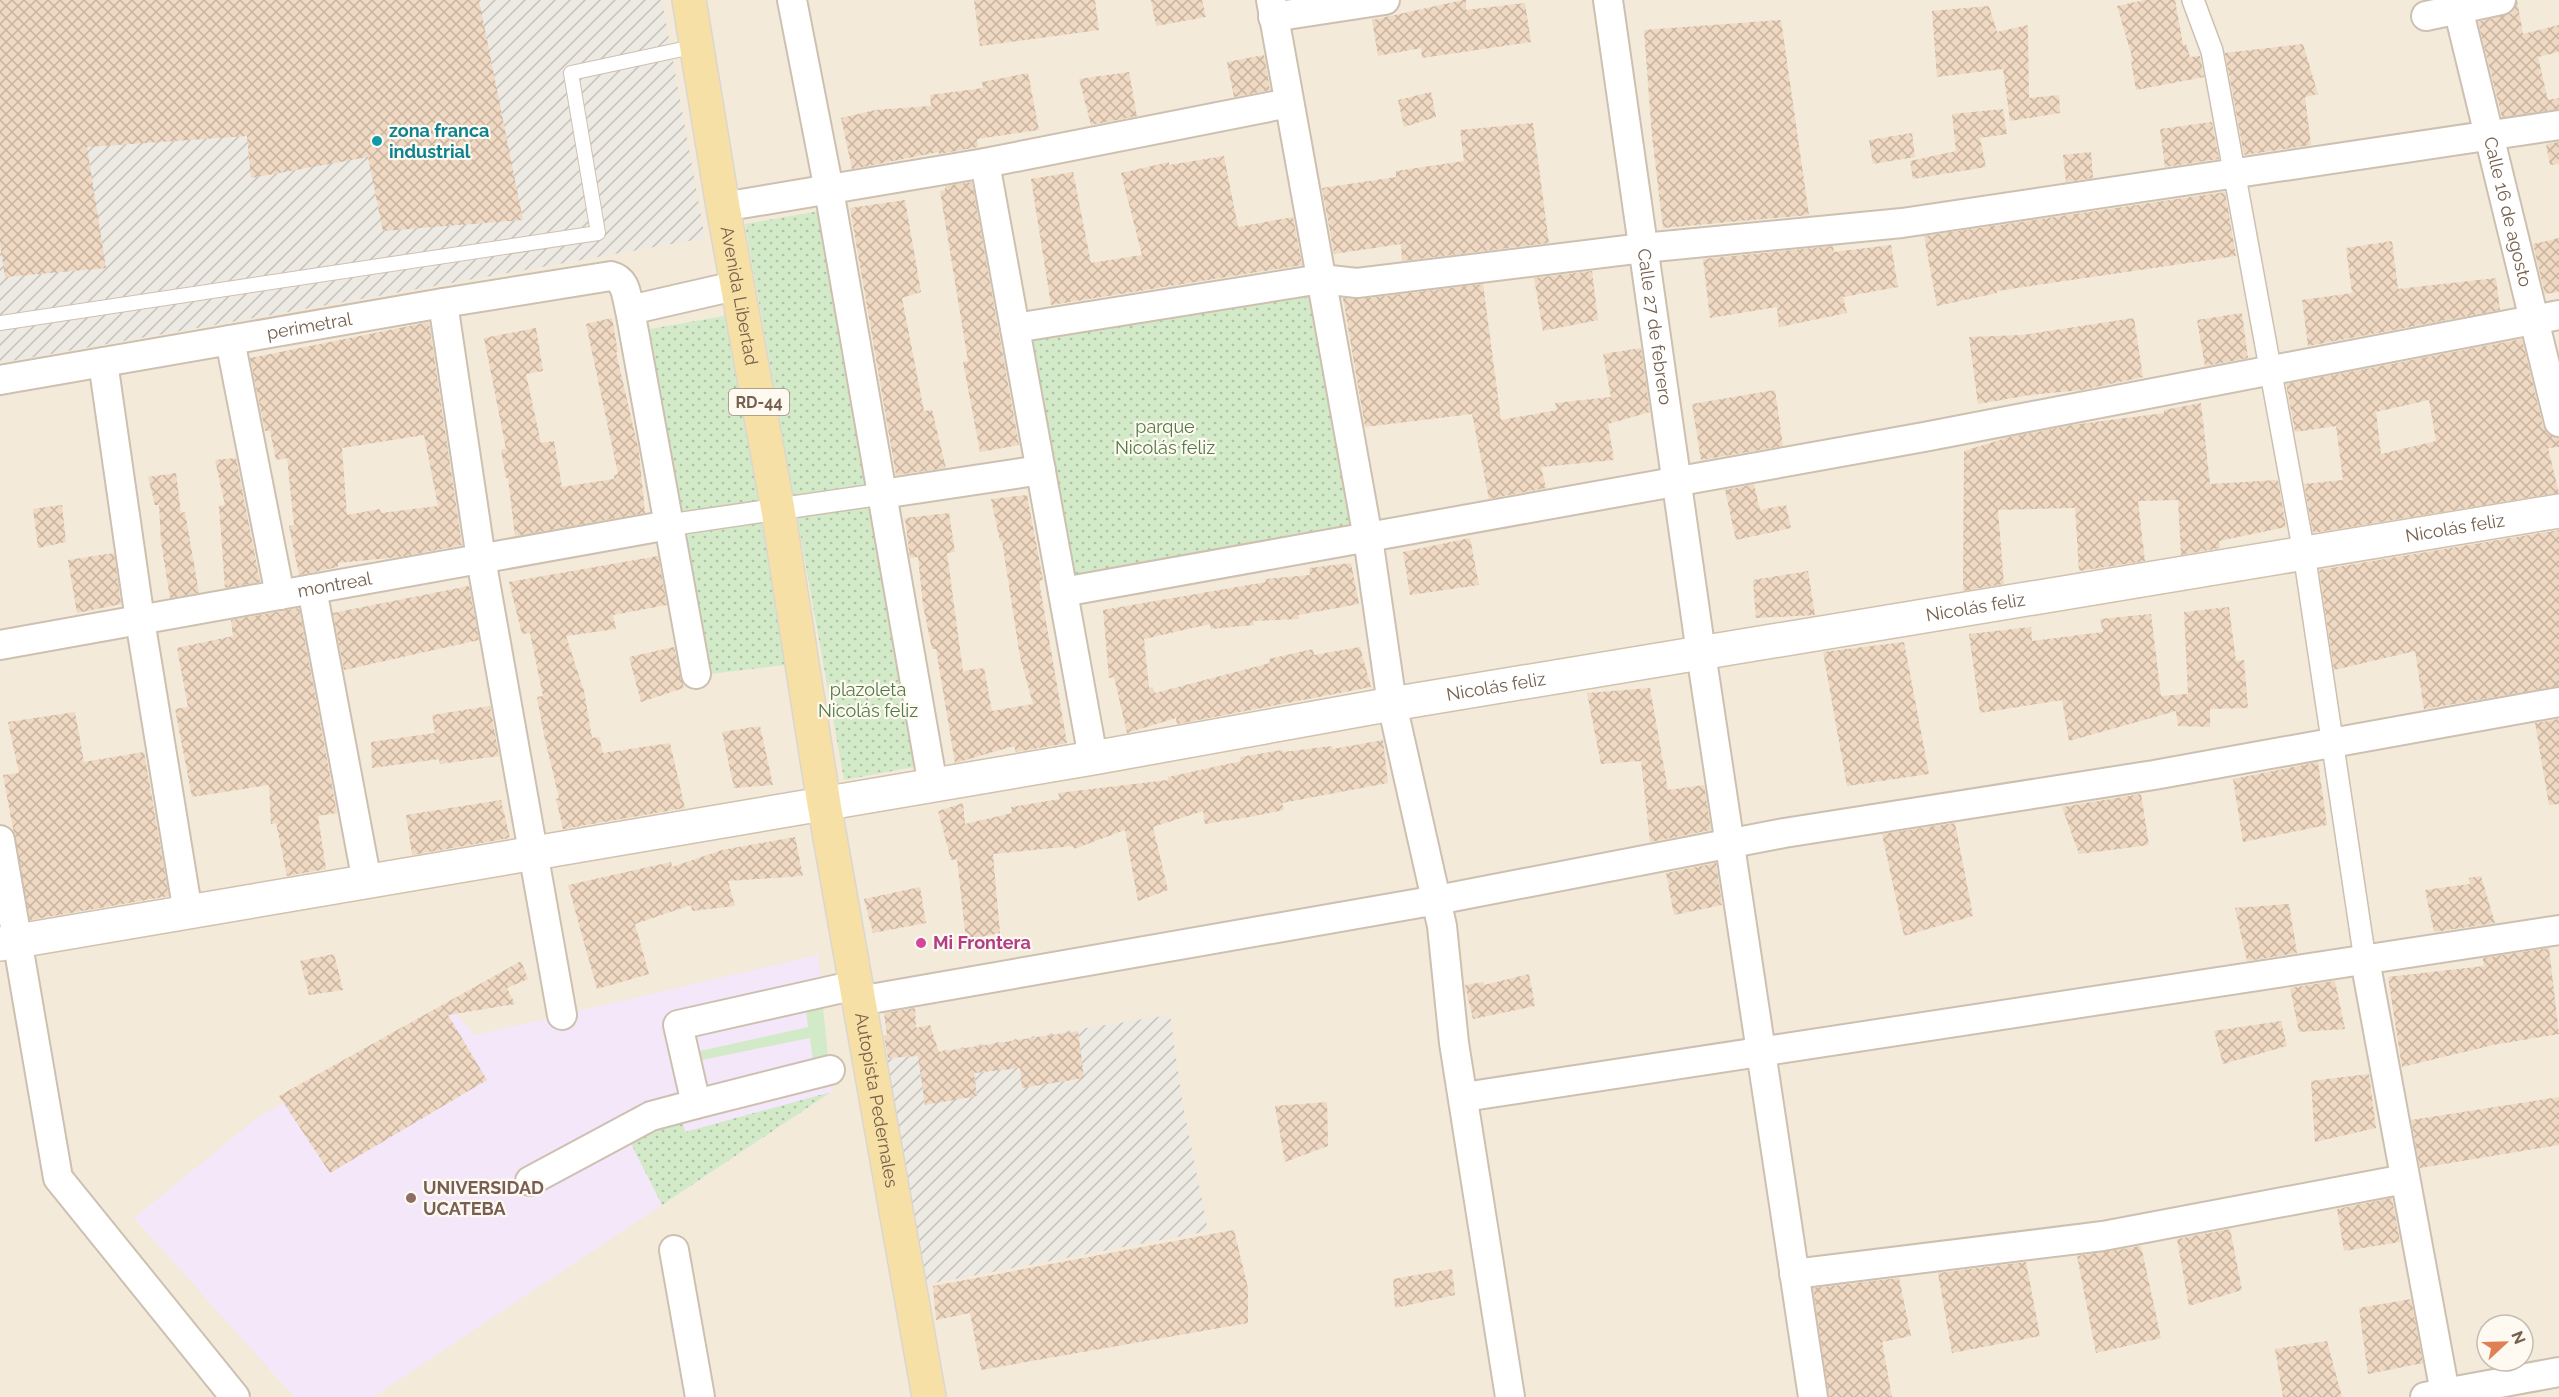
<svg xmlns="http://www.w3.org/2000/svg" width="2559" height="1397" font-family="Raleway,sans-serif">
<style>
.residential{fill:#f3ead9;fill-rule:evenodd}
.industrial{fill:url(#industrial-furrows)}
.education{fill:#f4e7f9}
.grass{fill:#d3eac9}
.park{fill:url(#park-dots)}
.building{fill:url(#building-cross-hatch);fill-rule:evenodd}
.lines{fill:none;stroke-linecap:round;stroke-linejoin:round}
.service-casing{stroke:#cec0b0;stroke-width:16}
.pedestrian-casing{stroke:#cec0b0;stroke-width:24}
.minor-casing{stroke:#cec0b0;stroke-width:32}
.secondary-casing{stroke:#d1c1ae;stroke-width:36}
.primary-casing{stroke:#dbd6d1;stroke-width:36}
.service{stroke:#fff;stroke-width:14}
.pedestrian{stroke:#fff;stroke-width:21}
.minor{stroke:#fff;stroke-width:28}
.secondary{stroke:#fff;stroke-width:33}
.primary{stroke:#f7e0a6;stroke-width:33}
.culture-dot{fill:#0f9aa8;stroke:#fefaf1;stroke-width:2}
.hotel-dot{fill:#d1479c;stroke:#fefaf1;stroke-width:2}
.education-dot{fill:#8d6e63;stroke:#fefaf1;stroke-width:2}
.labels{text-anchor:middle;stroke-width:4.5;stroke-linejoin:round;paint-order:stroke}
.shield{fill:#fefaf1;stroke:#9f8e7f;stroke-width:1.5}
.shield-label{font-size:16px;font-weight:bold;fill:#76604e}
.culture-label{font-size:18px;font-weight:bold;fill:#0d838f;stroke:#fefaf1;text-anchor:start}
.street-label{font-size:18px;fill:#76604e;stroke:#fefaf1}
.park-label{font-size:18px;fill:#517b46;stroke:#fefaf1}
.hotel-label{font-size:18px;font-weight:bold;fill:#b23c85;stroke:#fefaf1;text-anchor:start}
.education-label{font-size:18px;font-weight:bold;fill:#785e54;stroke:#fefaf1;text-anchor:start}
</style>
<defs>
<pattern id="industrial-furrows" width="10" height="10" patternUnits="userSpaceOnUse" patternTransform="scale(1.5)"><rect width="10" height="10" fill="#ede9e3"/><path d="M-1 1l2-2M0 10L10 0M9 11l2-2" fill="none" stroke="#c5c0ba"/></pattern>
<pattern id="park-dots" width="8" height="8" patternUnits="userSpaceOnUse" patternTransform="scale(1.5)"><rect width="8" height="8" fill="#d3eac9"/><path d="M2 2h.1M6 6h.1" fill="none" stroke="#b0c1a5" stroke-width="1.8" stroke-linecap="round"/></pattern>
<pattern id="building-cross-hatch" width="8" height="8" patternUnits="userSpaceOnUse" patternTransform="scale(1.5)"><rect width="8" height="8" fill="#f0d9c3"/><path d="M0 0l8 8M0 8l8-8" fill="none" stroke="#c7b3a1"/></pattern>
</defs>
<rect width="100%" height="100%" fill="#fcf7ea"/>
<path class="residential" d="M 0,0 L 2559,0 L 2559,1397 L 0,1397 ZM 2487,1325 L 2523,1325 L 2523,1361 L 2487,1361 Z"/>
<g class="industrial">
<polygon points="0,0 662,0 705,238 0,363"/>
<polygon points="1170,1015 1182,1100 1208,1231 923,1285 887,1059"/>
</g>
<polygon class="education" points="818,955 832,1092 373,1397 294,1397 134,1218 258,1117 452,1009 475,1035"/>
<polygon class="grass" points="822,996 829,1065 814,1070 810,1038 702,1060 706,1082 695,1084 693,1026 700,1051 808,1027 805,1001"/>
<g class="park">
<polygon points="819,211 919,766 844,780 745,224"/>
<polygon points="1325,295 1368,538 1060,576 1015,328"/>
<polygon points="730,315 792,664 702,675 650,329"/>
<polygon points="831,1092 662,1205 626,1134 681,1113 685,1132"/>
</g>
<g class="building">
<polygon points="0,0 479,0 523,220 383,231 368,157 251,178 247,136 87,147 106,268 5,277 0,244"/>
<polygon points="974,0 1095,0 1099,30 980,46"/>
<polygon points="1151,0 1202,0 1206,17 1156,26"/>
<polygon points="1463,0 1466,0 1466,10 1525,3 1531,42 1422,58 1421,48 1378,56 1372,20"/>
<polygon points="2145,0 2175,0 2183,45 2186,44 2190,57 2200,56 2204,77 2136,90 2131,61 2133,60 2117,6"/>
<polygon points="2517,0 2523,34 2559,25 2559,52 2538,57 2548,100 2559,98 2559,109 2502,117 2478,22 2512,13"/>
<polygon points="1989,6 1997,32 2028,25 2029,98 2059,95 2060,113 2010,121 2003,69 1937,77 1932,11"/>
<polygon points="1781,20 1809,215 1663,228 1652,136 1644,30"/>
<polygon points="2303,44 2318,94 2305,97 2311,145 2244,155 2225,53"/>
<polygon points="1264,55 1270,90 1234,97 1227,62"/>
<polygon points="1129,72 1137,116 1091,125 1079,79"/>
<polygon points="1028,73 1039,130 977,139 978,147 939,154 939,152 852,169 841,118 875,110 931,106 930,95 983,88 982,82"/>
<polygon points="1431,92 1436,117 1404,127 1398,100"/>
<polygon points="2003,109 2007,134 1980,138 1986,167 1913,179 1910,161 1956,151 1952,114"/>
<polygon points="2212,122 2219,159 2165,167 2160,129"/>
<polygon points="1533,123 1549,243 1402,261 1401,244 1334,254 1322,188 1396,177 1396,171 1464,161 1460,130"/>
<polygon points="1912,133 1915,157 1873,164 1869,140"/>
<polygon points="2559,142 2559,164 2550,165 2546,144"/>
<polygon points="2091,152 2093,178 2066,182 2063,155"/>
<polygon points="1224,156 1238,227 1293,217 1302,265 1051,305 1031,179 1073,172 1091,263 1142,255 1121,173 1169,162 1169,165"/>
<polygon points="972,182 1019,445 980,452 963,362 968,361 940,191 945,190 945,186"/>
<polygon points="2225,192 2236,256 1997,291 1997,293 1937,306 1924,236"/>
<polygon points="905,200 921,292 902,298 924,411 932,410 946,468 896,475 850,208"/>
<polygon points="2559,238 2559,292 2545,294 2533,244"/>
<polygon points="2392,241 2398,289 2496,278 2500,310 2308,346 2302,300 2352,293 2346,248"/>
<polygon points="1891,245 1898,287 1843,297 1847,313 1779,327 1777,307 1710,318 1703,259 1833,246 1834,252"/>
<polygon points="1592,271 1598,320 1543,331 1534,278"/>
<polygon points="1483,284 1501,420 1557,410 1555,403 1611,397 1603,354 1641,348 1650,412 1608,424 1614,460 1541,467 1546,488 1489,499 1472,414 1365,427 1343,298 1359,299"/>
<polygon points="2242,313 2248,358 2205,366 2197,320"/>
<polygon points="612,318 618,352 616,352 639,452 645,513 515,536 508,478 506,478 501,450 506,449 484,338 536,328 543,371 526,374 541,443 554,441 562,487 614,479 614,475 618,474 586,324"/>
<polygon points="2134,318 2143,377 2081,390 2030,395 1978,404 1969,337 2023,335"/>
<path d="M 429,322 L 462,545 L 399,557 L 338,563 L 338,567 L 299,575 L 289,526 L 294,525 L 287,458 L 276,460 L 270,431 L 265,431 L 250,358 ZM 424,435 L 438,506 L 381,513 L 380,509 L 347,515 L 342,448 Z"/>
<path d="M 2522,339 L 2543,426 L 2548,434 L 2559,438 L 2559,447 L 2548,448 L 2559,493 L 2313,533 L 2304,484 L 2343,480 L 2336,426 L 2295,432 L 2286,384 ZM 2429,400 L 2436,441 L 2381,454 L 2376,412 Z"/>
<polygon points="1775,390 1783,446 1701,460 1692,404"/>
<polygon points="2201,403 2210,484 2278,480 2286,527 2219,541 2220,548 2181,555 2178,500 2138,501 2145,561 2079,571 2075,508 1998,510 2004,584 1963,591 1964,451 2006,438 2072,425 2164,413 2164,410"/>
<polygon points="236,458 260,582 225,588 219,506 225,505 215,460"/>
<polygon points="176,473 181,513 185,512 199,593 170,598 161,542 159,505 155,505 148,477"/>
<polygon points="1754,484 1760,510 1786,505 1791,528 1736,540 1725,490"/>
<polygon points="1027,495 1043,580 1039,581 1067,743 1016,752 1014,746 955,763 936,649 932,649 923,605 918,557 910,558 905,518 949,513 955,552 947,553 963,671 984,668 992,711 1033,704 1020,657 1002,541 1000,541 991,499"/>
<polygon points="62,505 66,542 38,548 33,509"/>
<polygon points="2559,530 2559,686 2424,709 2415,651 2334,670 2319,570"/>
<polygon points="1470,538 1479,585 1410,595 1403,552"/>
<polygon points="114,553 121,604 77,613 68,560"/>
<polygon points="658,556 667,605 613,615 616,629 566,636 584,691 592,738 599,737 603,753 670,743 685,808 563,829 556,799 559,798 544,735 537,697 543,696 530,633 522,634 509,582"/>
<polygon points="1351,563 1359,604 1298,615 1299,619 1253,621 1254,625 1211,629 1210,624 1144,639 1149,688 1153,687 1155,693 1270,663 1269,659 1313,649 1314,655 1360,647 1371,687 1177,724 1176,718 1127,733 1114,677 1109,678 1103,610 1266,582 1265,579 1310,575 1309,568"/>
<polygon points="1808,571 1815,615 1756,618 1753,580"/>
<polygon points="469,586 479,640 344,670 333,613"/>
<polygon points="2229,607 2236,661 2244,660 2248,708 2210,709 2210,727 2178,726 2176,711 2069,741 2062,700 1980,713 1969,634 2031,627 2032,641 2103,632 2100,619 2151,614 2161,696 2188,694 2184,612"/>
<polygon points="299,608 337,813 318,816 326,869 287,876 276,823 271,824 269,785 192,797 175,709 188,707 177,648 233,636 231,620"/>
<polygon points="1904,642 1929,774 1847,786 1823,652"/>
<polygon points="674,647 684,688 641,702 629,657"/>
<polygon points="1650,688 1668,790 1704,785 1711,830 1650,842 1641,761 1601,764 1587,693"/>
<polygon points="490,706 499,756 440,764 439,759 372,768 371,742 435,733 432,715"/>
<polygon points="75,712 84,762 144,752 169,896 30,920 3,775 19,773 8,722"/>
<polygon points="2559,719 2559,804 2549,805 2535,723"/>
<polygon points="760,726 773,785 734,788 722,732"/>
<polygon points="1383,740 1388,783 1282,803 1284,810 1249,817 1205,824 1203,811 1153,827 1168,890 1138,901 1125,830 1074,849 1073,846 993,854 1000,933 966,940 957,859 951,860 938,811 963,803 965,824 1012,813 1011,807 1060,799 1058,793 1168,780 1168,777 1241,761 1240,757 1282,750 1283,752 1332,746 1333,749"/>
<polygon points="2318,762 2327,825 2243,842 2233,779"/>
<polygon points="2141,794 2149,845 2079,854 2062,807"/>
<polygon points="501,800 510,838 412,855 406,815"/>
<polygon points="1955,823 1973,916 1904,936 1882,834"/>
<polygon points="795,837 803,876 728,881 735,906 692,911 691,905 635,924 649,974 597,989 568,885 671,862 672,867 722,850"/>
<polygon points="1716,863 1722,905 1674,915 1666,873"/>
<polygon points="2481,876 2495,923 2434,932 2425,890 2470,884 2469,878"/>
<polygon points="920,887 926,923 873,933 864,899"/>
<polygon points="2289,904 2297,953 2247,961 2235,908"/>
<polygon points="2549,948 2559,1034 2493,1045 2402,1067 2388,977 2484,966 2483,958"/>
<polygon points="334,954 343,990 309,995 300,961"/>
<polygon points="521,961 528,979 507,988 515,1004 448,1015 487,1080 330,1173 279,1096"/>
<polygon points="1529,974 1535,1006 1473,1019 1465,985 1484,982 1484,985"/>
<polygon points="2335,981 2345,1029 2299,1032 2290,988"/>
<polygon points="915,1008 916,1028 930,1025 939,1052 1078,1031 1084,1078 1022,1088 1020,1068 974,1073 977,1096 925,1105 918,1056 888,1058 884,1036 887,1035 884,1013"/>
<polygon points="2281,1021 2287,1046 2223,1064 2214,1031"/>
<polygon points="2369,1074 2376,1128 2315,1142 2311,1081"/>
<polygon points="2559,1097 2559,1145 2420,1168 2411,1120"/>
<polygon points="1327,1102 1328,1146 1285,1162 1275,1106"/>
<polygon points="2392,1198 2400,1242 2344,1251 2337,1209"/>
<polygon points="2230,1229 2242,1290 2189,1306 2177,1239"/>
<polygon points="1234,1230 1248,1288 1248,1323 981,1370 970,1313 936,1320 933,1286"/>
<polygon points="2141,1246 2161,1338 2096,1353 2077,1256"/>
<polygon points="2026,1262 2040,1336 1952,1353 1938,1273"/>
<polygon points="1452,1269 1455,1295 1395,1308 1393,1279"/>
<polygon points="1899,1278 1911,1336 1882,1342 1892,1397 1829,1397 1813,1288"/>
<polygon points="2411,1299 2423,1363 2368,1374 2359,1308"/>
<polygon points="2327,1341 2342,1397 2283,1397 2275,1349"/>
</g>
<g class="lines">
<defs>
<polyline id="service" points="0,323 598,233 571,73 697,46"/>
<g id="pedestrian">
<polyline points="2193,0 2212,51 2304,553 2365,960"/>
<polyline points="669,525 882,494"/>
</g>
<g id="minor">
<polyline points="792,0 829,190 933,786"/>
<polyline points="1271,0 1368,538 1392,704 1442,926 1454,1043 1510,1397"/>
<path id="s1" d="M 1608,0 L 1701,653 L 1813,1397"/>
<path id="s2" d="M 2456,0 L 2559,422"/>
<polyline points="2426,16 2501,0"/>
<polyline points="1273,17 1385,0"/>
<polyline points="985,163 1093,758"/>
<polyline points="723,207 985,163 1289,103"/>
<polyline points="443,303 481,559 562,1015"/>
<polyline points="630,310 739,285"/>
<polyline points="1015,328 1321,279 1357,283 1643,248 1902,223 2559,125"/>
<polyline points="230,340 280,595"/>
<polyline points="103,362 140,620 188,913"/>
<path id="s3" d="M 0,380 L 443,303 L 611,276 C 627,280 626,296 630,310 L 696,674"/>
<polyline points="882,494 1041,470"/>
<polyline points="312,589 367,882"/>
<polyline points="1063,592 1924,437 2559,315"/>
<path id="s4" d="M 0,645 L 669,525"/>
<polyline points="0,840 58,1178 235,1397"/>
<polyline points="2365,960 2445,1393 2425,1397"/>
<polyline points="859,1001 1437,900 1784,833 2154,775 2559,702"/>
<polyline points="830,1070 696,1104 678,1025 856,985"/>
<polyline points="1464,1097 2559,930"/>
<polyline points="530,1181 651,1116 696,1104"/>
<polyline points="674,1250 700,1397"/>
<polyline points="1794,1274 2103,1236 2405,1179"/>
<polyline points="2445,1397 2445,1393 2559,1372"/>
</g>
<g id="secondary">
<path id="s5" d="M 0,944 L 1093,758 L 1392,704 L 2559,511"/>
</g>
<g id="primary">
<path id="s6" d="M 689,0 L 723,207 L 778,510 L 824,804 L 929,1397"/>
</g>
</defs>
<use href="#service" class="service-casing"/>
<use href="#pedestrian" class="pedestrian-casing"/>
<use href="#minor" class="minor-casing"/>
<use href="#secondary" class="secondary-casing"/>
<use href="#primary" class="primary-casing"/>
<use href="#service" class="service"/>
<use href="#pedestrian" class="pedestrian"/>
<use href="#minor" class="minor"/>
<use href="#secondary" class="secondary"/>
<use href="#primary" class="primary"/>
</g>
<circle class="culture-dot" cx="377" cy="141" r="6"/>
<circle class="hotel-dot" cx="921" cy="943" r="6"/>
<circle class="education-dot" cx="411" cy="1198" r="6"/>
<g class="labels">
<rect class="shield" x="729" y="389" width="60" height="26" rx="4.5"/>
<g class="shield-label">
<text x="759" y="408">RD-44</text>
</g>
<g class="culture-label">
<text x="389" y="137">zona franca<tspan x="389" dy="21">industrial</tspan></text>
</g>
<g class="street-label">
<text dy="6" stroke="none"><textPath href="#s2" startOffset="218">Calle 16 de agosto</textPath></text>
<text dy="6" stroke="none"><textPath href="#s6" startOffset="300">Avenida Libertad</textPath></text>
<text dy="6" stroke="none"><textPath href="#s3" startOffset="314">perimetral</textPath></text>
<text dy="6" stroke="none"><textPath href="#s1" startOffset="330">Calle 27 de febrero</textPath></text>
<text dy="6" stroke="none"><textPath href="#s5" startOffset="2490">Nicolás feliz</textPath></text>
<text dy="6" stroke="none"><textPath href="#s4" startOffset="340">montreal</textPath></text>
<text dy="6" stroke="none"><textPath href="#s5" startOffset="2004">Nicolás feliz</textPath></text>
<text dy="6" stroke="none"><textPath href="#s5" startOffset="1518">Nicolás feliz</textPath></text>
<text dy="6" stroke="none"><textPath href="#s6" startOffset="1116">Autopista Pedernales</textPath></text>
</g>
<g class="park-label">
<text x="1165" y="433">parque<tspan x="1165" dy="21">Nicolás feliz</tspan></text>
<text x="868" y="696">plazoleta<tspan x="868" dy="21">Nicolás feliz</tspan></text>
</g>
<g class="hotel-label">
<text x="933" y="949">Mi Frontera</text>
</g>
<g class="education-label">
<text x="423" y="1194">UNIVERSIDAD<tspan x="423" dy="21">UCATEBA</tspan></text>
</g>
</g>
<g transform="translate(2505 1343) rotate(68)"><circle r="28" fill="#fefaf1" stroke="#c8bcb0" stroke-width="1.5"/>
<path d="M0-4.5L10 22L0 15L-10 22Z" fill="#e08155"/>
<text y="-9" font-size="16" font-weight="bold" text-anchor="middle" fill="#76604e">N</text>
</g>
</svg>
